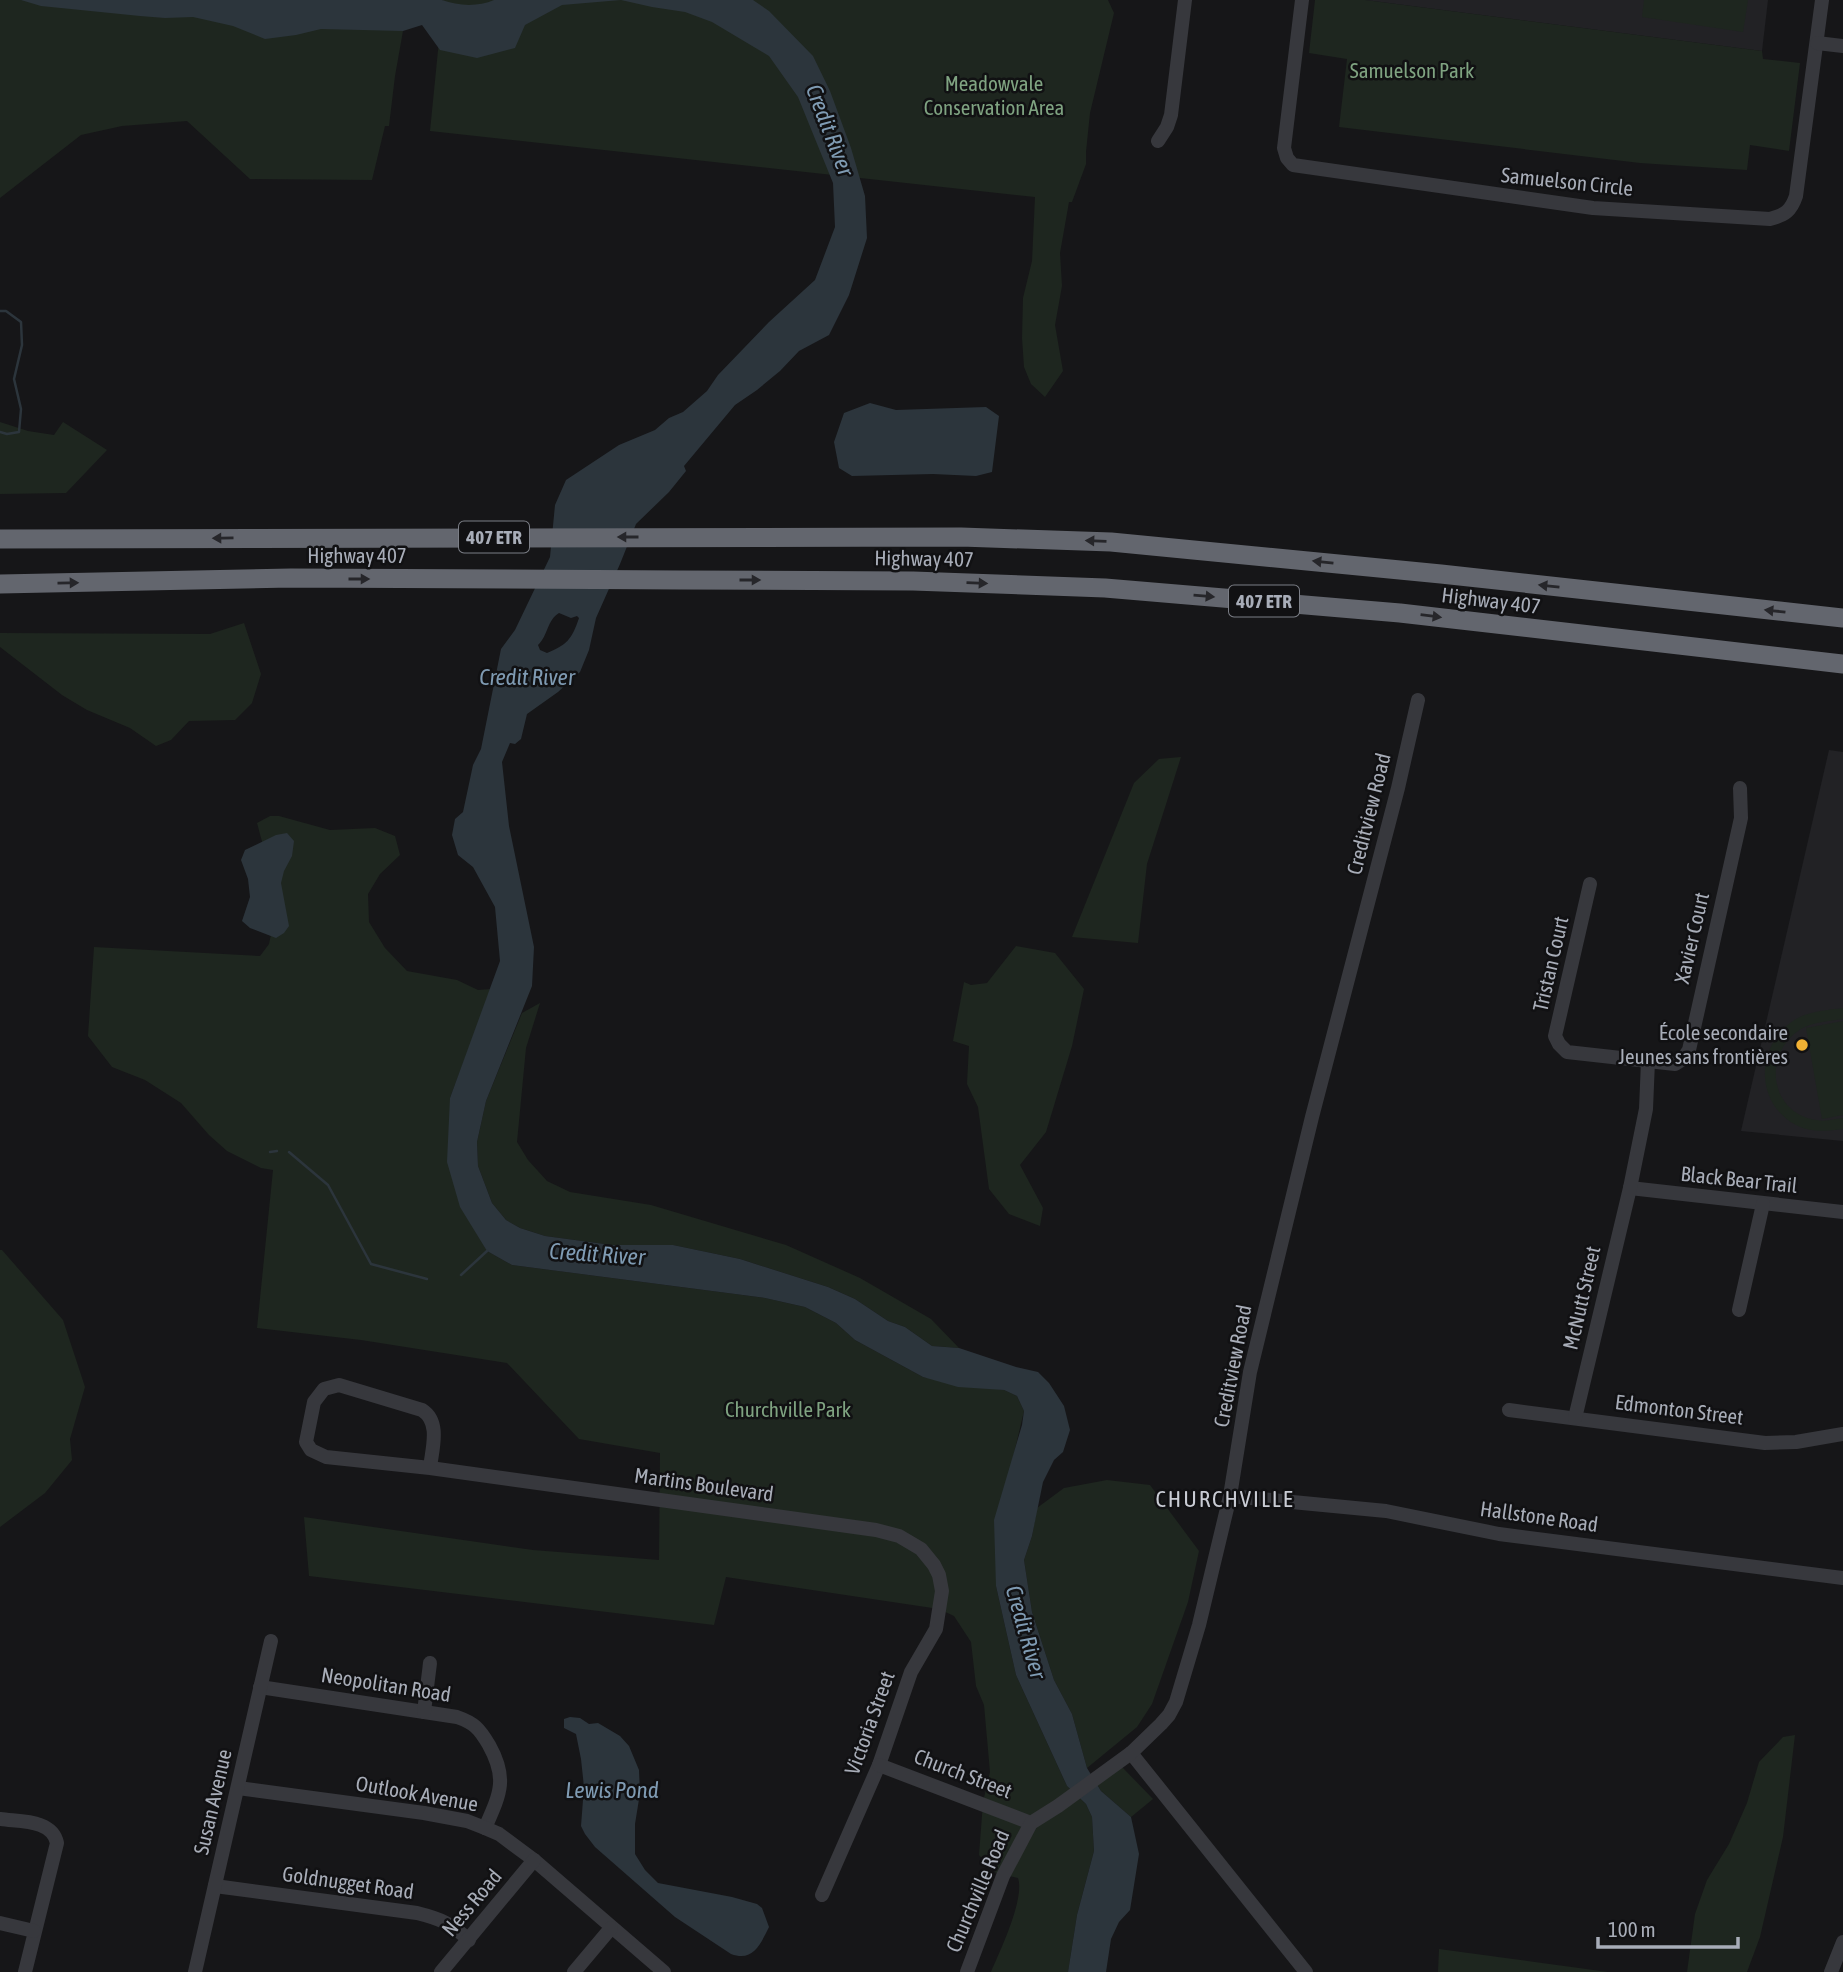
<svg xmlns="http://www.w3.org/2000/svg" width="1843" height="1972" font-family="'Asap Condensed',sans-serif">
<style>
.built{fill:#222225}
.green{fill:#1e261f}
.water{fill:#2c353c;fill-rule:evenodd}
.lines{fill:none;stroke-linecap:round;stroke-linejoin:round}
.stream{stroke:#2c353c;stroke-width:2.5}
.minor{stroke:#37383d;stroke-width:14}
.highway{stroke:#63666e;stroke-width:19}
.oneway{fill:#26262a}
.poi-dot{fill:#f2b134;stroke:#111113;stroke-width:2.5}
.labels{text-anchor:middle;stroke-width:5;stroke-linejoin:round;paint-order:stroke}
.shield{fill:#111113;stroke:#7b7e86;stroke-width:2}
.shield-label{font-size:19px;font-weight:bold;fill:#a8adb8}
.park-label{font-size:21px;fill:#7fa381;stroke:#111113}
.street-label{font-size:21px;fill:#a8adb8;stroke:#111113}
.poi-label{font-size:21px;fill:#a8adb8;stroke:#111113;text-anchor:end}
.water-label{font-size:23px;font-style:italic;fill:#7f9bb3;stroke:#111113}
.neighbourhood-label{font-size:23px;letter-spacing:2px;fill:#c9ccd4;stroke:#111113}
</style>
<rect width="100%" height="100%" fill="#161618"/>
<g class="built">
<polygon points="1365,0 1768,0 1762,51"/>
<polygon points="1829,750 1843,752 1843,1141 1741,1131"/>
</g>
<g class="green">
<polygon points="0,0 406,0 400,31 403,31 395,76 389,126 385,126 372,180 250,179 187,121 122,126 81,135 0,198"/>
<polygon points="443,0 1108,0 1114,13 1090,113 1086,152 1086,164 1072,202 1069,202 1060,253 1062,286 1055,325 1063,371 1045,397 1031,384 1024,367 1022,338 1023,298 1032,261 1035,197 430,131"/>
<polygon points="1315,0 1365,0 1762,51 1763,59 1800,63 1789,151 1750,145 1747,170 1640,163 1339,127 1347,59 1309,53"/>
<polygon points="1644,0 1748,0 1743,32 1642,17"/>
<polygon points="0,422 28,431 54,435 63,422 107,450 66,493 0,494"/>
<polygon points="244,623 261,674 252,703 235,720 189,721 171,740 156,746 130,728 87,710 62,695 0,647 0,633 210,634"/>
<polygon points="1181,757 1147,864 1138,943 1072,937 1134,783 1159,759"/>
<path d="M 270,816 L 279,816 L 330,830 L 375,828 L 395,836 L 400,855 L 380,874 L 368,894 L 369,922 L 385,948 L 407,971 L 457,980 L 478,990 L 491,989 L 450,1098 L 450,1119 L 487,1251 L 512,1265 L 765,1298 L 805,1307 L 836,1323 L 855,1340 L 923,1377 L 1004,1390 L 1017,1396 L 1024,1411 L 1011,1466 L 996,1586 L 1016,1675 L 1067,1786 L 1086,1804 L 1092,1817 L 1094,1851 L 1077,1915 L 1068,1972 L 991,1972 C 1000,1951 1025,1899 1018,1878 L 996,1873 L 979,1855 L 983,1802 L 990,1772 L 984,1705 L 976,1686 L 971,1642 L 954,1616 L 939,1609 L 726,1577 L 714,1625 L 309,1576 L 304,1517 L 533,1550 L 659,1560 L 660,1453 L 579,1439 L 507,1363 L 361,1340 L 257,1328 L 273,1170 L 261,1168 L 227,1151 L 209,1135 L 181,1103 L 145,1080 L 112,1067 L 88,1036 L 94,947 L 260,956 L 269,944 L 273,925 L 264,849 L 257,823 Z"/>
<polygon points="1016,946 1055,953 1084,989 1072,1046 1046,1132 1020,1165 1043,1208 1040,1226 1009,1214 989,1189 978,1107 967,1084 969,1046 953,1041 964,982 971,985 987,983"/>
<polygon points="540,1003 526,1048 517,1142 528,1160 547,1181 570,1192 651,1205 786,1245 860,1278 931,1319 959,1348 932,1346 905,1327 888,1321 855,1299 828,1287 740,1259 673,1245 612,1245 545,1236 520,1228 506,1220 492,1203 478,1166 477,1142 486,1101 522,1013"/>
<path d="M 1843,1008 L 1843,1019 C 1829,1021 1813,1022 1801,1029 C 1762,1053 1769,1113 1816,1120 C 1825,1122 1834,1119 1843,1118 L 1843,1129 C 1827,1131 1811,1133 1796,1125 C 1753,1102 1756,1043 1796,1019 C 1810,1011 1828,1010 1843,1008 Z"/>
<polygon points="1843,1021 1843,1115 1822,1119 1806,1028"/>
<polygon points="0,1250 2,1250 63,1320 85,1387 70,1439 72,1460 45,1493 0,1527"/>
<polygon points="1107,1480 1150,1485 1199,1551 1188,1602 1152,1704 1137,1727 1087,1768 1072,1714 1054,1680 1032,1612 1024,1560 1032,1536 1037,1508 1064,1488"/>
<polygon points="1795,1735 1783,1837 1760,1937 1747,1972 1687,1972 1695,1914 1707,1880 1729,1844 1747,1803 1759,1762 1783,1737"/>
<polygon points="1122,1767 1153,1799 1131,1817 1101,1791 1096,1782"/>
<polygon points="1439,1949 1608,1972 1438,1972"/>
</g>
<g class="water">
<path d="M 21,0 L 442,0 C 458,6 478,7 494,0 L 753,0 L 769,11 L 813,56 L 830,91 L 851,148 L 865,196 L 867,238 L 849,295 L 829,335 L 799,351 L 780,371 L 757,390 L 735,405 L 684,466 L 686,471 L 669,492 L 636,524 L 620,564 L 596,618 L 589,650 L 580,672 L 558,692 L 527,714 L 521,739 L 515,744 L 510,743 L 502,762 L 509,826 L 534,947 L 532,986 L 486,1101 L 477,1142 L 478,1166 L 492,1203 L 506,1220 L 520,1228 L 545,1236 L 612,1245 L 673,1245 L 740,1259 L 828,1287 L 855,1299 L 888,1321 L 905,1327 L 932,1346 L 959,1348 L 1016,1367 L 1038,1372 L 1049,1383 L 1064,1406 L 1070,1430 L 1063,1452 L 1054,1460 L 1043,1482 L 1032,1536 L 1024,1560 L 1032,1612 L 1054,1680 L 1072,1714 L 1087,1768 L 1101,1791 L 1131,1817 L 1139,1854 L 1130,1910 L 1119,1922 L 1111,1939 L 1106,1972 L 1068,1972 L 1077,1915 L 1094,1851 L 1092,1817 L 1086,1804 L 1067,1786 L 1016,1675 L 996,1586 L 994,1520 L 1022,1425 L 1024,1411 L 1017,1396 L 1004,1390 L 958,1387 L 923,1377 L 855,1340 L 836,1323 L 805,1307 L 765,1298 L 512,1265 L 487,1251 L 460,1207 L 447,1162 L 450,1098 L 500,961 L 495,907 L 473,867 L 458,855 L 452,835 L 455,819 L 463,812 L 473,765 L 481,749 L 501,649 L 515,630 L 550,557 L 555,505 L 566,480 L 619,445 L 655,430 L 669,418 L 683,412 L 707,391 L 718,375 L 769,322 L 815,280 L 835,227 L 833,183 L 798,97 L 769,56 L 712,22 L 685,12 L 652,7 L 621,0 L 562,5 L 525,25 L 515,48 L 477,58 L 440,50 L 422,25 L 403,31 L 321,29 L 296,35 L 265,39 L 233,26 L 193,17 L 165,18 L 140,16 L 41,6 ZM 559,613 L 571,618 L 577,616 L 579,618 C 572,639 567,645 547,653 L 540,650 L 538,645 C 548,636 547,620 559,613 Z"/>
<polygon points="870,403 896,410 986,407 999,416 992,472 976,476 933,474 852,476 839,468 834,442 844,413"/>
<polygon points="287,833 294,841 292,856 284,871 281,883 289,926 284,933 276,938 250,928 242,921 250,897 248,879 241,860 245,850 276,835"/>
<path d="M 570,1717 L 580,1718 L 589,1724 L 598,1723 L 620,1736 L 629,1746 L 639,1770 L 640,1793 L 635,1824 L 635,1854 L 645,1870 L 658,1883 L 732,1897 L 757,1904 L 762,1908 L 769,1927 C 760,1945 753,1962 731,1954 L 675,1917 L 595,1847 L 585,1834 L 581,1826 L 584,1787 L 581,1759 L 576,1734 L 564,1728 L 564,1719 Z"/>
</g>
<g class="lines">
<g class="stream">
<polyline points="0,311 6,311 21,322 22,345 14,379 21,409 19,432 7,434 0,432"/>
<polyline points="270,1152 277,1151"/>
<polyline points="289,1152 328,1185 371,1264 427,1279"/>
<polyline points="461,1275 487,1251"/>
</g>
<g class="minor">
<path d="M 1302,0 L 1284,148 L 1287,158 L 1293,165 L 1593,208 L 1770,219 C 1785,215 1791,211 1796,196 L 1822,0"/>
<polyline points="1817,43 1843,46"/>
<polyline points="1158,141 1167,127 1171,115 1185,0"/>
<polyline points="1590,884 1555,1036 1559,1044 1567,1052 1675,1064 1683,1059 1689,1050 1741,818 1740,788"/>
<polyline points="1630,1188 1843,1212"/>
<polyline points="1739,1310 1763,1204"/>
<polyline points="1509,1410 1765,1443 1796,1442 1843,1434"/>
<polyline points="1575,1418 1630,1188 1646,1109 1648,1061"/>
<path d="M 430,1468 C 432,1449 441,1422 422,1410 L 339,1385 L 324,1389 L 314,1402 L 306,1442 L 311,1450 L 326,1457 L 430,1468 L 876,1530 L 899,1536 L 921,1549 L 934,1565 L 939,1575 L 942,1591 L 936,1629 L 911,1672 L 879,1765 L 822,1895"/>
<polyline points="1230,1496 1386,1511 1499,1534 1843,1578"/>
<path d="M 260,1687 L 457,1717 C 474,1723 479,1728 489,1745 C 508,1779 500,1794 485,1828"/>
<polyline points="424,1712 430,1663"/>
<polyline points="1131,1753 1306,1972"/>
<polyline points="879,1765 1031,1823"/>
<polyline points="238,1788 424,1813 467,1821 485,1828 499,1834 534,1860 664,1972"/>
<path d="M 0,1819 C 19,1822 52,1819 57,1843 L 25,1972"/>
<path d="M 215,1886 L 417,1913 C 441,1919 450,1923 469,1940"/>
<polyline points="0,1923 34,1931"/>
<polyline points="195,1972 271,1641"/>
<polyline points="441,1972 534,1860"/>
<polyline points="574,1972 611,1928"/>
<polyline points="967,1972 1003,1876 1031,1823 1058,1806 1131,1753 1161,1724 1169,1715 1176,1702 1199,1625 1230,1496 1250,1372 1312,1117 1398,788 1418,700"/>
<polyline points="1831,1972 1843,1942"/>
</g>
<g class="highway">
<polyline points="0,539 961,537 1111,542 1441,574 1843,618"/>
<polyline points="0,584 291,578 681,580 913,581 1105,588 1400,613 1843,664"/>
</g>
</g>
<defs><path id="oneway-solid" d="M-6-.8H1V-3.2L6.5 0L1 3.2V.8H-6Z" transform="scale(1.75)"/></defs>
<g class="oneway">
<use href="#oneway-solid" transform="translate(628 537) rotate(180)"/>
<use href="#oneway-solid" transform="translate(223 538) rotate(179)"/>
<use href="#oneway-solid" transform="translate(1096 541) rotate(-178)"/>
<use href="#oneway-solid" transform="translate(1323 562) rotate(-174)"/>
<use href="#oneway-solid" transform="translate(359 579)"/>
<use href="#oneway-solid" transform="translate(750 580)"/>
<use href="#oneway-solid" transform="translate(68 583) rotate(-1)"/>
<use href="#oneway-solid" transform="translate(977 583) rotate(2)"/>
<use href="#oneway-solid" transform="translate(1549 586) rotate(-174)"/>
<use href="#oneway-solid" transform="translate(1204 596) rotate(5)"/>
<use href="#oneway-solid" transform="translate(1775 611) rotate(-174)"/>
<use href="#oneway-solid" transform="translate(1431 616) rotate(7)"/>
</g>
<circle class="poi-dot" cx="1802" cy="1045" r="7"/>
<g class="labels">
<g class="shield">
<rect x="459" y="521.5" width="70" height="31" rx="5"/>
<rect x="1229" y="585.5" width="70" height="31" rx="5"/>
</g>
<g class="shield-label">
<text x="494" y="544">407 ETR</text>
<text x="1264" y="608">407 ETR</text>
</g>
<g class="park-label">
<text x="1412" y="78">Samuelson Park</text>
<text x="994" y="91">Meadowvale<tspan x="994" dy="24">Conservation Area</tspan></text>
<text x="788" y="1417">Churchville Park</text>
</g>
<g class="street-label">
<text transform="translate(1567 182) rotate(6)" y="7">Samuelson Circle</text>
<text x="357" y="563">Highway 407</text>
<text transform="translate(924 559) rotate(1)" y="7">Highway 407</text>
<text transform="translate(1491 601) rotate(7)" y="7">Highway 407</text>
<text transform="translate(1369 814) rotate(-76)" y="7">Creditview Road</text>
<text transform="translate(1692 938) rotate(-77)" y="7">Xavier Court</text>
<text transform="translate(1551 964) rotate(-77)" y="7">Tristan Court</text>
<text transform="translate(1739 1180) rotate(6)" y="7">Black Bear Trail</text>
<text transform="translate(1582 1298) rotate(-77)" y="7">McNutt Street</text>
<text transform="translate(1233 1366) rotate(-79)" y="7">Creditview Road</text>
<text transform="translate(1679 1410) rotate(7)" y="7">Edmonton Street</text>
<text transform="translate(704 1485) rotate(8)" y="7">Martins Boulevard</text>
<text transform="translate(1539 1517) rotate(8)" y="7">Hallstone Road</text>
<text transform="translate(386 1685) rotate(9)" y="7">Neopolitan Road</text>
<text transform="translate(870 1723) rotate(-70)" y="7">Victoria Street</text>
<text transform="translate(963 1774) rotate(21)" y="7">Church Street</text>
<text transform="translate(417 1794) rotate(10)" y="7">Outlook Avenue</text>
<text transform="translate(213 1802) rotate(-77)" y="7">Susan Avenue</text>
<text transform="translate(348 1883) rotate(8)" y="7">Goldnugget Road</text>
<text transform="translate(978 1891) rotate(-67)" y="7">Churchville Road</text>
<text transform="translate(472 1903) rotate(-50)" y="7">Ness Road</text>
</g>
<g class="poi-label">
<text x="1788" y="1040">École secondaire<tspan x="1788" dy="24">Jeunes sans frontières</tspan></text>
</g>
<g class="water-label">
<text transform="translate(830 130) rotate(69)" y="8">Credit River</text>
<text x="527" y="685">Credit River</text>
<text transform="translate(597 1254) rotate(4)" y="8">Credit River</text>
<text transform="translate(1026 1632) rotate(74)" y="8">Credit River</text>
<text x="612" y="1798">Lewis Pond</text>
</g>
<g class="neighbourhood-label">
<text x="1225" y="1507">CHURCHVILLE</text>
</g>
</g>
<path d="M1598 1937v10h140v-10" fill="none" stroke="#a8adb8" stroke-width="3.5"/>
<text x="1608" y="1937" font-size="21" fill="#a8adb8" stroke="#111113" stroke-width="5" paint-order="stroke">100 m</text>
</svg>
